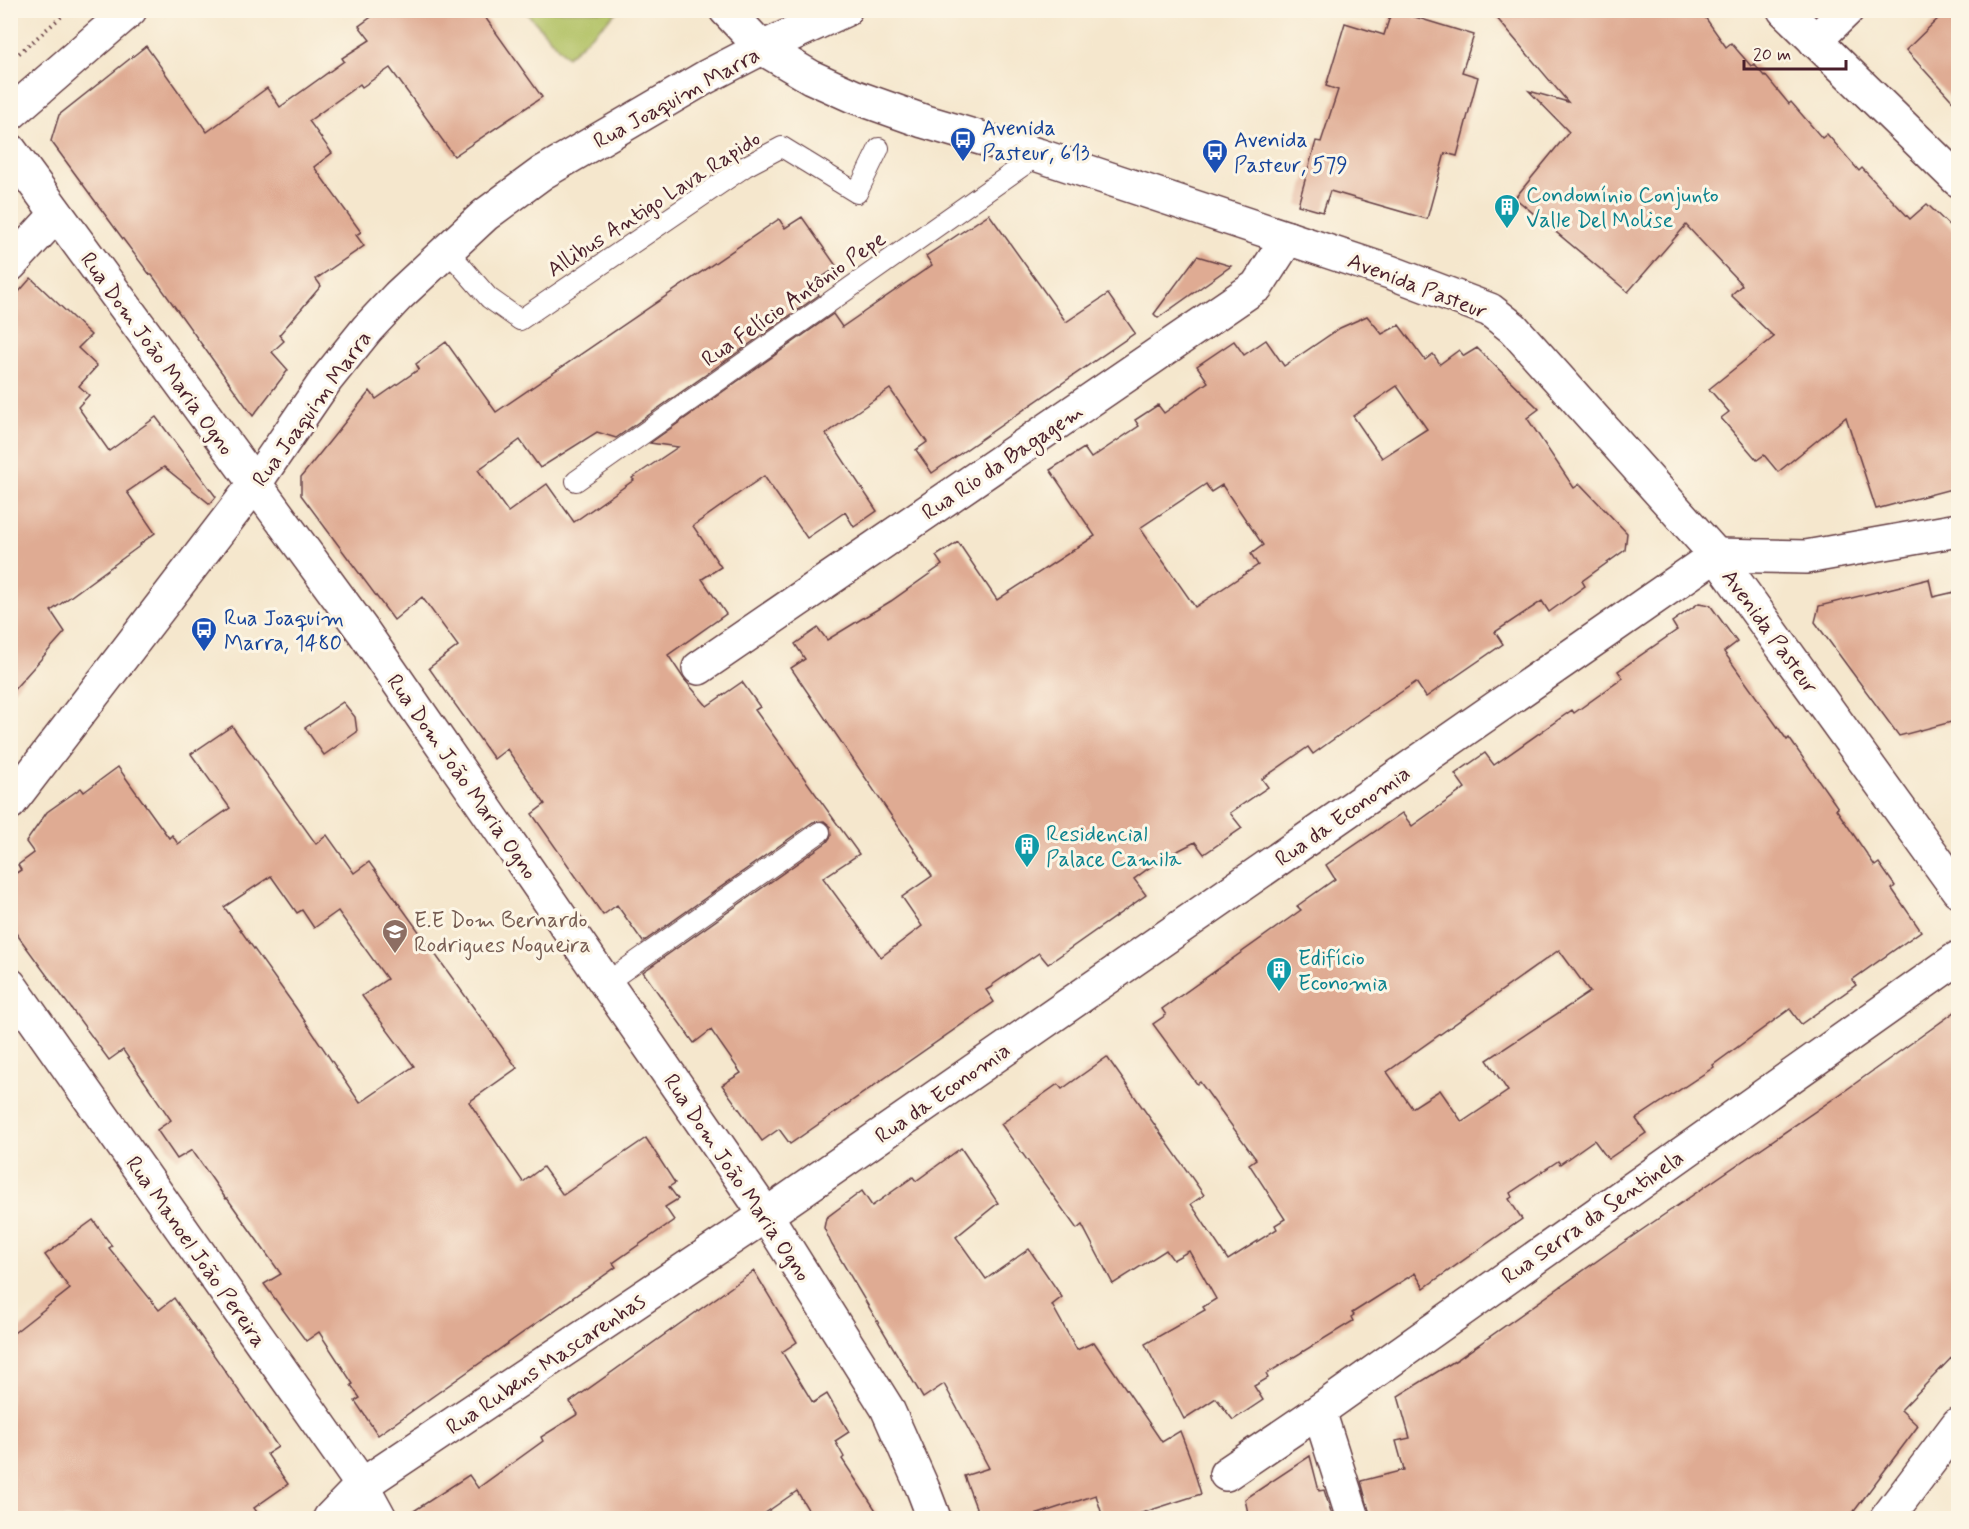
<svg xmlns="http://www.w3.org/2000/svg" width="1969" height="1529" font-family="Mynerve,sans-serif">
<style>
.green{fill:#b1c164;stroke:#7e7048;stroke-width:1.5}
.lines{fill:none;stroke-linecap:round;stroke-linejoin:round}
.stream{stroke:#77b9ec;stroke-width:10}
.building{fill:#dfab93;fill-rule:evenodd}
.service-casing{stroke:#643d43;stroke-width:22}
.minor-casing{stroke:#643d43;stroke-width:36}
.tertiary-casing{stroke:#643d43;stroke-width:36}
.secondary-casing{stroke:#643d43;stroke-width:36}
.path{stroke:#643d43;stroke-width:4;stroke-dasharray:1.5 4.5;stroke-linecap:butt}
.service{stroke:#fff;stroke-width:20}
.minor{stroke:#fff;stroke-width:33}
.tertiary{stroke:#fff;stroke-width:33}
.secondary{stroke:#fff;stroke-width:33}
.labels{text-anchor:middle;stroke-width:6;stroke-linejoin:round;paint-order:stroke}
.street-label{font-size:22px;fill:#4a1f2b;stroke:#fcf5e5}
.transit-label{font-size:22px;fill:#164399;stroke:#fcf5e5;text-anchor:start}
.culture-label{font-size:22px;fill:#0d838f;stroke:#fcf5e5;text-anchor:start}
.education-label{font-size:22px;fill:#785e54;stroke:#fcf5e5;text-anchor:start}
</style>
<rect width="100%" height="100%" fill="#fcf5e5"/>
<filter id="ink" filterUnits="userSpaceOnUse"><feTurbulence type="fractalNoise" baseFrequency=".0167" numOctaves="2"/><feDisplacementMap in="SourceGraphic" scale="12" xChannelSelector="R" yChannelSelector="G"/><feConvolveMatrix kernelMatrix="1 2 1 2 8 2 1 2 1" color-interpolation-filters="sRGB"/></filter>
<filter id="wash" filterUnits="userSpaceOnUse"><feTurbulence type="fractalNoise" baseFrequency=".008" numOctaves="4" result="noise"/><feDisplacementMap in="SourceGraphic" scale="24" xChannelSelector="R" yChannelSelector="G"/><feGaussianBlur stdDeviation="1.35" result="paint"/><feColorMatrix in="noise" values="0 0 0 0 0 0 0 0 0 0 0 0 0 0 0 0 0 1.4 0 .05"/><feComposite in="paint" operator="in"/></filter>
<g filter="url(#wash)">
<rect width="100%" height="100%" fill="#f5e7cd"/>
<polygon class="green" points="525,11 618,11 567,57"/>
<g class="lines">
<polyline class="stream" points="10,14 15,10"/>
</g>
<g id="blocks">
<g class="building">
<polygon points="381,10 480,10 542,97 454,156 390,68 362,87 360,84 309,121 332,153 314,167 361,232 356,235 364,246 316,279 321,286 279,335 284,341 272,352 288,370 253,416 152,275 150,275 120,235 51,141 59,115 146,46 207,132 267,88 280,107 344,61 342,58 370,40 359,26"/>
<polygon points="1392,10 1474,35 1462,72 1478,77 1457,156 1445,153 1427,219 1330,191 1323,212 1298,205 1316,141 1321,142 1338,90 1326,86 1345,23 1384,35"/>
<polygon points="1490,10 1700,10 1726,47 1731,43 1751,66 1754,64 1764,76 1765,75 1789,104 1791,102 1822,138 1827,134 1859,171 1862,168 1910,219 1927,204 1959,235 1959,487 1876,509 1846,417 1778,472 1764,455 1757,460 1721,418 1729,412 1709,389 1774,337 1731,295 1742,285 1686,225 1628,292 1515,198 1569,132 1529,91 1568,102"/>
<polygon points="1947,10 1959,10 1959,108 1906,50"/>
<path d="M 989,214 L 1066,322 L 1108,294 L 1135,333 L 932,473 L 916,450 L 927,442 L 890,389 L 855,413 L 826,434 L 877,511 L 854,527 L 845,512 L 807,538 L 764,476 L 735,496 L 693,526 L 721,567 L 702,579 L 726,614 L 668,655 L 684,679 L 707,706 L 742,682 L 760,707 L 755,710 L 859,854 L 823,878 L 881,957 L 922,926 L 902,897 L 932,876 L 791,668 L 805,659 L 795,644 L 818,628 L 827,640 L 891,601 L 942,565 L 936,556 L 958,542 L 997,600 L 1095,536 L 1050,470 L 1084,448 L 1091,458 L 1139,426 L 1135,420 L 1158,405 L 1164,413 L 1208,382 L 1197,366 L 1234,341 L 1244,355 L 1266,340 L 1284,366 L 1340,328 L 1367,316 L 1382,334 L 1399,325 L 1425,360 L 1433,354 L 1440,364 L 1459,350 L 1464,356 L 1477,348 L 1539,409 L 1527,418 L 1574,488 L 1580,484 L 1627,533 L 1625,550 L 1582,581 L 1585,586 L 1549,612 L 1542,601 L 1495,632 L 1503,644 L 1426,697 L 1416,682 L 1363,718 L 1313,754 L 1308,747 L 1262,779 L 1268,787 L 1230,813 L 1242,828 L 1204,854 L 1195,842 L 1160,860 L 1134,879 L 1146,895 L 1048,964 L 1039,953 L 992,985 L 993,986 L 986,990 L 994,1002 L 790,1144 L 779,1129 L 762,1141 L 722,1085 L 741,1073 L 711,1030 L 694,1043 L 643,972 L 827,842 L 831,836 L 830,826 L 824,821 L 813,822 L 643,942 L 617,905 L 603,915 L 532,814 L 545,804 L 507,749 L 494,759 L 429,668 L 458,646 L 422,597 L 394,620 L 301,495 L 301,477 L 370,391 L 376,399 L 419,369 L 416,364 L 446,342 L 496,412 L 779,219 L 785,228 L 802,217 L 837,267 L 812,284 L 819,295 L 616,438 L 597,432 L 540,468 L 520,440 L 478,470 L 508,512 L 547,484 L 574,522 L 634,480 L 632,478 L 678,447 L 650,443 L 833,314 L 842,327 L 932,265 L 926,256 ZM 1397,386 L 1427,429 L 1382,458 L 1353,416 ZM 1206,484 L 1211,492 L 1222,485 L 1263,545 L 1251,554 L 1258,565 L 1195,607 L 1140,528 Z"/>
<polygon points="1197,256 1231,266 1158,318 1154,314"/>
<polygon points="31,278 91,335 78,348 97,366 79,386 89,395 78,407 109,451 156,417 216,497 210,504 164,467 127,492 155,533 140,544 141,545 51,611 65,632 10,694 10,302"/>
<polygon points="1929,579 1933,597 1959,591 1959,720 1899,736 1815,622 1819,606"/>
<path d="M 1699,603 L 1710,605 L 1737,642 L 1724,652 L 1787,740 L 1789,738 L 1838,808 L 1836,809 L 1875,866 L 1879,863 L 1895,886 L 1892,889 L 1921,931 L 1852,980 L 1856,985 L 1801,1024 L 1790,1009 L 1713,1065 L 1714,1067 L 1636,1119 L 1646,1133 L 1608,1159 L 1594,1140 L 1560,1164 L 1558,1161 L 1510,1193 L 1512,1197 L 1509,1199 L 1522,1219 L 1424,1288 L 1415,1273 L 1352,1313 L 1354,1315 L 1351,1317 L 1353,1321 L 1266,1374 L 1268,1378 L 1254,1386 L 1263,1400 L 1233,1420 L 1216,1398 L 1184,1419 L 1145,1344 L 1205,1310 L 1203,1307 L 1216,1299 L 1189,1251 L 1173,1260 L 1166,1250 L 1113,1284 L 1082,1225 L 1077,1229 L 1001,1124 L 1058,1084 L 1062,1089 L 1107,1057 L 1204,1195 L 1191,1204 L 1228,1260 L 1277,1229 L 1275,1225 L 1285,1219 L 1249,1164 L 1256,1159 L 1200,1082 L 1197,1084 L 1153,1024 L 1166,1015 L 1162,1009 L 1301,910 L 1297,906 L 1335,879 L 1326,865 L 1402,813 L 1412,826 L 1465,788 L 1455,774 L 1485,753 L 1494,765 L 1572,710 L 1574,713 L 1623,678 L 1618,671 L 1677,630 L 1672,622 ZM 1559,950 L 1590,992 L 1487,1060 L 1508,1091 L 1462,1122 L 1440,1090 L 1412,1108 L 1387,1072 Z"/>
<polygon points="343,702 355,717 357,732 324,755 305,728"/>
<path d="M 232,726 L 316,844 L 327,835 L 354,873 L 369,862 L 517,1068 L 469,1102 L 523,1182 L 543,1167 L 563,1195 L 646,1138 L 675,1183 L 669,1187 L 678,1199 L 665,1207 L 674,1220 L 613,1263 L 616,1267 L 378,1435 L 355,1401 L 360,1398 L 351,1385 L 353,1384 L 319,1332 L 306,1341 L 264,1284 L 281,1274 L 227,1198 L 226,1199 L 192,1150 L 177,1159 L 157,1130 L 171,1120 L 123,1050 L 109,1060 L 10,925 L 10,877 L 21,870 L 18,865 L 34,853 L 26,842 L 47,812 L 81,788 L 84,792 L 118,767 L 169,838 L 172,835 L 178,844 L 230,808 L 191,754 ZM 271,876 L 297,913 L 302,910 L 314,928 L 338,911 L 387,979 L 362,996 L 414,1066 L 360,1103 L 296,1008 L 224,907 Z"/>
<polygon points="1959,1009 1959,1350 1901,1410 1918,1426 1849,1518 1371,1518 1361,1481 1404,1470 1396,1441 1410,1438 1398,1396 1458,1359 1611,1251 1839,1095"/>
<polygon points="961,1148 998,1203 956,1237 986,1279 1029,1249 1062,1297 1052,1305 1077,1350 1094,1342 1162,1442 1180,1431 1190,1457 1201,1494 1126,1518 1103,1518 1096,1495 1026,1518 980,1518 964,1476 989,1468 964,1421 944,1384 923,1398 832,1245 824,1228 826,1218 862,1191 872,1206 913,1177 916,1181"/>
<polygon points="93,1220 112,1246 109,1248 159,1310 174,1298 278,1447 267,1454 288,1484 254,1508 261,1518 10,1518 10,1336 70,1289 45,1255"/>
<polygon points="754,1271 797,1342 782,1352 813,1403 827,1394 849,1432 835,1441 844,1457 842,1459 881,1518 813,1518 797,1491 758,1518 403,1518 469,1475 478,1488 543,1441 541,1437 578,1414 570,1402"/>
<polygon points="1310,1456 1319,1491 1324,1490 1333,1518 1249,1518 1245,1499"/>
</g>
</g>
</g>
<g filter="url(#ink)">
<use href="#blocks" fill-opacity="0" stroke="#643d43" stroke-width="1.5"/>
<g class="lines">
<defs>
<g id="service">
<polyline points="447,250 489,298 520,320 746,166 782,147 857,193 879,148"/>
<polyline points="576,481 1038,155"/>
<polyline points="606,983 820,832"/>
</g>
<g id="minor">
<polyline points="726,10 762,48 811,77 853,96 923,121 1038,155 1390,272 1490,310 1513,328 1716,555 1958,890"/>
<polyline points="1784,10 1958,180"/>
<polyline points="1815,41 1847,10"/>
<polyline points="10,150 363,631 766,1215 887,1408 923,1489 934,1518"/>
<polyline points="10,265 56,215"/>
<polyline points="699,668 1257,286 1288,238"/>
<polyline points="10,985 362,1485 380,1518"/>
<polyline points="1319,1411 1353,1518"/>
<polyline points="1226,1474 1319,1411 1958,958"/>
<polyline points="330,1518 362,1485 766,1215 1716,555 1806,557 1958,530"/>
<polyline points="1887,1518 1958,1424"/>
</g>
<polyline id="tertiary" points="10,803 254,485 326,380 367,329 398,296 485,215 542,173 706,77 762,48 845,10"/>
<polyline id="secondary" points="10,114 130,10"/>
</defs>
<use href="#service" class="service-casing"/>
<use href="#minor" class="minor-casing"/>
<use href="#tertiary" class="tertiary-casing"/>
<use href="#secondary" class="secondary-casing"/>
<polyline class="path" points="10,61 69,10"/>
<use href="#service" class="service"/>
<use href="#minor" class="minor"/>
<use href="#tertiary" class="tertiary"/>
<use href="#secondary" class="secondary"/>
</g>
</g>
<defs>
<symbol id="bus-pin" viewBox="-11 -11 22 30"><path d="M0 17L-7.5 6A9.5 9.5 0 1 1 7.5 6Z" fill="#1a4fb4" stroke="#fcf5e5"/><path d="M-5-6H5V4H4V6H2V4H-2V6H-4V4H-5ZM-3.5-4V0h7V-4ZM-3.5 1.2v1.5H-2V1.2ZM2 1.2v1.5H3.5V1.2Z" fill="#fff"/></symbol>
<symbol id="building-pin" viewBox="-11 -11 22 30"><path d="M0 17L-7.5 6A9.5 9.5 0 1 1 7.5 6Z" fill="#0f9aa8" stroke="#fcf5e5"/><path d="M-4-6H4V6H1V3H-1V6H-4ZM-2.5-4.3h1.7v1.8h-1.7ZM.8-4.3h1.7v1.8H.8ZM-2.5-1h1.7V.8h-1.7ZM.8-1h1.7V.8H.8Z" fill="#fff"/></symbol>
<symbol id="school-pin" viewBox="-11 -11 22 30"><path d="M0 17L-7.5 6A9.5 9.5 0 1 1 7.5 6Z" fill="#8d6e63" stroke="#fcf5e5"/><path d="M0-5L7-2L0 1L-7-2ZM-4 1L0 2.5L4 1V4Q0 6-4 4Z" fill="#fff"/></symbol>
</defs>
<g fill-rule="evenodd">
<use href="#bus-pin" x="948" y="125" width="30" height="40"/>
<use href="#bus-pin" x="1200" y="137" width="30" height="40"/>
<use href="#building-pin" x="1492" y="192" width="30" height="40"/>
<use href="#bus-pin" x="189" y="615" width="30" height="40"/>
<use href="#building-pin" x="1012" y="831" width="30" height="40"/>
<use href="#school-pin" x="380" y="917" width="30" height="40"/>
<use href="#building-pin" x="1264" y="955" width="30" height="40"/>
</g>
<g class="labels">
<g class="street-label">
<text transform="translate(676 97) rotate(-29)" y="8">Rua Joaquim Marra</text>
<text transform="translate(653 203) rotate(-33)" y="8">Allibus Antigo Lava Rapido</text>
<text transform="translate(1418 285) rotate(21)" y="8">Avenida Pasteur</text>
<text transform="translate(793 298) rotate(-35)" y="8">Rua Felício Antônio Pepe</text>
<text transform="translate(158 353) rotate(54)" y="8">Rua Dom João Maria Ogno</text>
<text transform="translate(311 408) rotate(-54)" y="8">Rua Joaquim Marra</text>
<text transform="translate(1002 461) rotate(-34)" y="8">Rua Rio da Bagagem</text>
<text transform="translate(1771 631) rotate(54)" y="8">Avenida Pasteur</text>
<text transform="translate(463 776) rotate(55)" y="8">Rua Dom João Maria Ogno</text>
<text transform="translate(1342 815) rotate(-35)" y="8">Rua da Economia</text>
<text transform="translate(942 1092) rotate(-35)" y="8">Rua da Economia</text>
<text transform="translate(738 1177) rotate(56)" y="8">Rua Dom João Maria Ogno</text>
<text transform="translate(1592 1216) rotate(-35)" y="8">Rua Serra da Sentinela</text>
<text transform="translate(197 1251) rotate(55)" y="8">Rua Manoel João Pereira</text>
<text transform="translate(545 1363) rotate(-34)" y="8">Rua Rubens Mascarenhas</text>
</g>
<g class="transit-label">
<text x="982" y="135">Avenida<tspan x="982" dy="25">Pasteur, 613</tspan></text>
<text x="1234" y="147">Avenida<tspan x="1234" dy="25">Pasteur, 579</tspan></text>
<text x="224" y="625">Rua Joaquim<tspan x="224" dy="25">Marra, 1480</tspan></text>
</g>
<g class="culture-label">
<text x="1526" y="202">Condomínio Conjunto<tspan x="1526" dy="25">Valle Del Molise</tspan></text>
<text x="1046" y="841">Residencial<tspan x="1046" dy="25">Palace Camila</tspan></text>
<text x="1298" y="965">Edifício<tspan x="1298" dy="25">Economia</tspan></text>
</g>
<g class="education-label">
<text x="414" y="927">E.E Dom Bernardo<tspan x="414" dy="25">Rodrigues Nogueira</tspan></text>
</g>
</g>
<rect width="1969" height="1529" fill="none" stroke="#fcf5e5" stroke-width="36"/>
<path d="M1744 60v9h102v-9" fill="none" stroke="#4a1f2b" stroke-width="3"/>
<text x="1753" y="60" font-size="18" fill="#4a1f2b" stroke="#fcf5e5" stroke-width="4.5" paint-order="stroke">20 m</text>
</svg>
